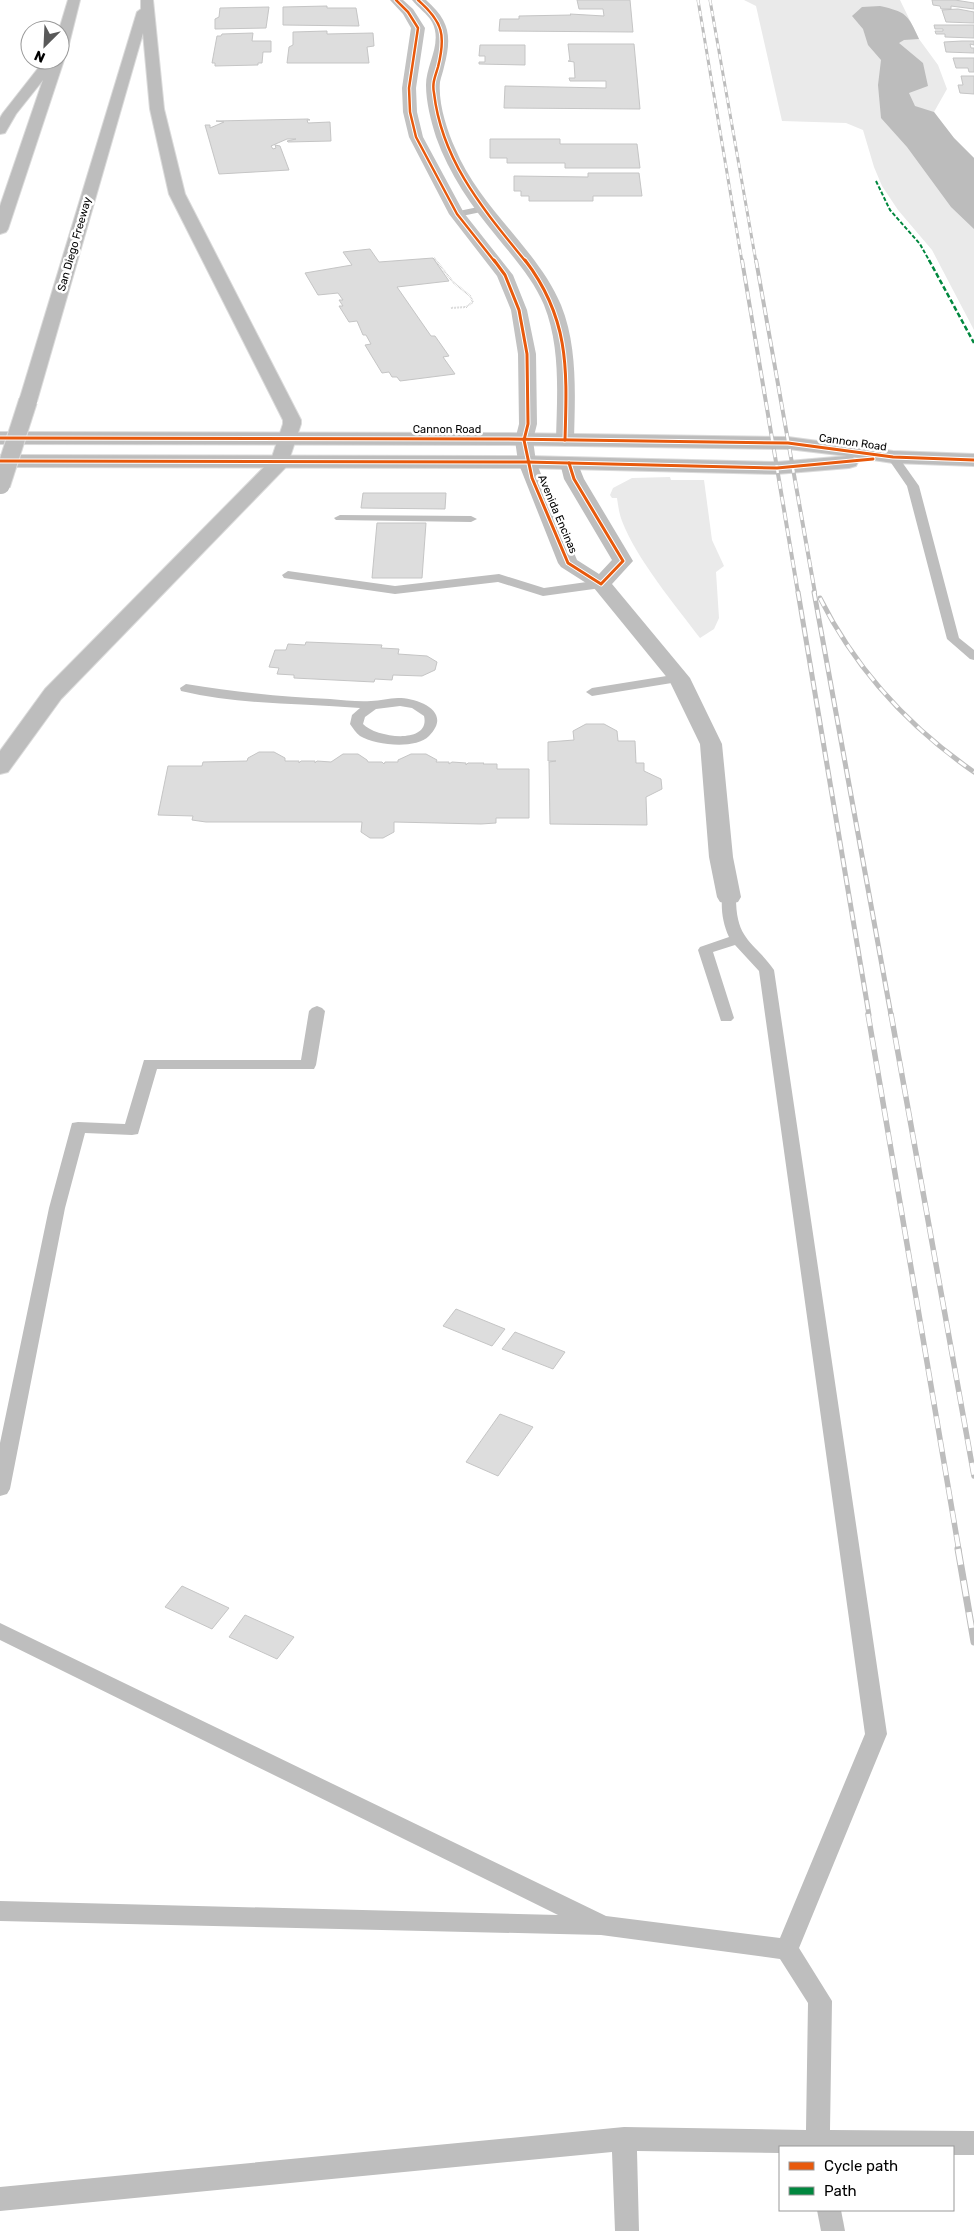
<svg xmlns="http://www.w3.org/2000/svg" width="974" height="2231" font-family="Rubik,sans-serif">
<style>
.green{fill:#eaeaea}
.water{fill:#bcbcbc}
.building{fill:#ddd;stroke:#c5c5c5}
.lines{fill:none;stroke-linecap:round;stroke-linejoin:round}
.primary-casing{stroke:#dbdbdb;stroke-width:2}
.highway-casing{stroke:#dbdbdb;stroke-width:2}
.path{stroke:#b8b8b8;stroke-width:2;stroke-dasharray:0.5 1;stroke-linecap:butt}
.lane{fill:#bebebe;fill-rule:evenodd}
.street{fill:#bebebe;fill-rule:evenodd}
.secondary{fill:#c2c2c2;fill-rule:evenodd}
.primary{fill:#bdbdbd;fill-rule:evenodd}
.highway{fill:#bdbdbd;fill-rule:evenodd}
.rail-far4-casing{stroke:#bdbdbd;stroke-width:3}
.rail-far3-casing{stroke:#bdbdbd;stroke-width:4}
.rail-far2-casing{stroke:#bdbdbd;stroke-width:5}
.rail-far1-casing{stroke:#bdbdbd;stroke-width:5.5}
.rail-casing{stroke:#bdbdbd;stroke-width:7}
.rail-far4{stroke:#fff;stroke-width:2;stroke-dasharray:5.5;stroke-linecap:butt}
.rail-far3{stroke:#fff;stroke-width:2.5;stroke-dasharray:8;stroke-linecap:butt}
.rail-far2{stroke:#fff;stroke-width:3;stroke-dasharray:9;stroke-linecap:butt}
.rail-far1{stroke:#fff;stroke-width:4;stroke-dasharray:12;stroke-linecap:butt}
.rail{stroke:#fff;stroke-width:5;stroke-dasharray:16;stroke-linecap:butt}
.highway-bridge-casing{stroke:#dbdbdb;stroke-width:20;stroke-linecap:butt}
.highway-bridge{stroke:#bdbdbd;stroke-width:18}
.quiet-far1{stroke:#00873e;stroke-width:2;stroke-dasharray:4 2;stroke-linecap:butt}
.quiet{stroke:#00873e;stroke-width:2.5;stroke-dasharray:5 2.5;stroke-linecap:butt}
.cycleway-far1-casing{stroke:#fff;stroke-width:4.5}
.cycleway-casing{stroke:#fff;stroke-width:5}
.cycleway-far1{stroke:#e8590c;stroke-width:2.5}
.cycleway{stroke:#e8590c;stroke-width:3}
.labels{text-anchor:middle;stroke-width:5;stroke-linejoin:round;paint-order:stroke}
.far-street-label{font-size:11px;fill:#000;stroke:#fff}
</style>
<rect width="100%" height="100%" fill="#fff"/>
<g class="green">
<polygon points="744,0 900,0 919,39 938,65 947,89 934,112 954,138 974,158 974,330 932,250 898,210 882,186 874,167 863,130 846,123 782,121 756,6"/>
<path d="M 670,477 L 671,480 L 704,480 L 712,540 L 724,566 L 716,572 L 719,618 L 714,629 L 700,638 C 675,605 636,558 622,521 C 619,513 618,505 617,498 L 612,498 L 610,495 L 613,488 L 632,478 Z"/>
</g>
<path class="water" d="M 880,6 C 906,12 908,14 919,39 L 904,40 L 899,43 L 923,63 L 928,86 L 909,93 L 915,106 L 934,112 L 954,138 L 974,158 L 974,229 L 951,207 L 907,147 L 881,118 L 878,85 L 881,60 L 868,45 L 863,29 L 852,16 L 862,7 Z"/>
<g class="building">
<polygon points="577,0 630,0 633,32 499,31 500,19 519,19 519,16 571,15 570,14 604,16 603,9 579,9"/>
<polygon points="932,0 955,0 974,3 974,9 951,6 951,9 941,9 940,6 933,5"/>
<polygon points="327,6 327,8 356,8 359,26 283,25 283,7"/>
<polygon points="269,7 266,28 215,29 215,19 219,17 220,8"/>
<polygon points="958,9 974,12 974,23 946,22 942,10"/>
<polygon points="934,25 974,25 974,38 945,37 945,34 936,34 935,31 943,31 943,29 935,29"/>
<polygon points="327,31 327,34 373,33 374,46 367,47 369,63 287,63 289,47 293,45 293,32"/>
<polygon points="253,33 252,41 271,41 271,52 263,52 262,63 258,63 258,65 215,66 215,63 212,63 217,36 221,36 222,34"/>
<polygon points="962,41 974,41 974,45 970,44 971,48 974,48 974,53 946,52 944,42"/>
<polygon points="568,44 634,44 640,109 504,108 505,86 606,88 606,81 570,81 569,78 575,78 574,62 568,61 570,61"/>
<polygon points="480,45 525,45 525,65 479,64 479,62 485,62 485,56 479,56"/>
<polygon points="953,58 974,58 974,72 969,72 968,68 956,68"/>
<polygon points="961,76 974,76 974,94 960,93 958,85 963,85"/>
<polygon points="308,119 310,120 307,120 308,123 330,122 331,141 288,142 287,141 296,139 287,139 271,146 273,149 276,148 275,145 280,146 289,170 219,174 205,125 210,125 210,128 224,122 216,121"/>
<polygon points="490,139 560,139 560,144 637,144 640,168 565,168 565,163 507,163 507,158 490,158"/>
<polygon points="588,173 639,173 642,196 593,196 593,201 529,201 529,196 521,196 521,191 514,191 514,176 588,177"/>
<polygon points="370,249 379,262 433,258 449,281 397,287 431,336 435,336 449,356 443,357 455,374 400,381 397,377 392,377 389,372 382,373 365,345 371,344 366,335 363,335 357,321 349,322 339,306 343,306 339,300 343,300 338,293 318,295 305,273 352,265 343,252"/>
<polygon points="363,493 446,493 445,509 361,508"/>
<polygon points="377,523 426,523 422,578 372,578"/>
<polygon points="306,642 382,645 381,648 399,649 398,654 427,656 437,662 435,670 422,676 393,675 392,680 375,679 374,682 294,678 294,675 277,674 279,668 269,667 275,650 286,650 288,644 305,645"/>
<polygon points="586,724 604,724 617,731 618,741 635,741 636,763 644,763 644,771 661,779 662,789 646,797 647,825 550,824 549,762 556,761 548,761 548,742 574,740 573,731"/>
<polygon points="259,752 274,752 285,758 285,761 299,761 299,763 301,761 315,761 315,763 317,761 331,762 343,754 358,754 367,760 368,762 382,762 384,764 385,762 398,762 398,760 411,754 426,754 437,760 436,762 449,762 449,764 452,762 466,763 466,765 468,763 484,763 483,764 497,764 497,769 529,769 529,818 496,818 496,823 481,824 394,822 394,832 383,838 370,838 361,832 362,822 206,822 192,820 193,816 158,815 168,766 202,766 203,762 247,761 248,758"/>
<polygon points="456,1309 505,1329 492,1346 443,1326"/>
<polygon points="515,1332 565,1352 553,1369 502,1349"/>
<polygon points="500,1414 533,1427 498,1476 466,1462"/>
<polygon points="182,1586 229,1608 212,1629 165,1607"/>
<polygon points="245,1615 294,1637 277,1659 229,1637"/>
</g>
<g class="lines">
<defs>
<polygon id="primary" points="0,432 504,433 788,437 893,451 974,454 974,466 893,463 853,457 858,462 856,466 849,468 777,474 527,468 0,467 0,455 527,456 777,462 847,456 788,449 504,445 0,444"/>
<g id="highway">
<polygon points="68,0 80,0 67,52 60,56 59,30"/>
<polygon points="141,0 153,0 164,109 185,194 301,420 301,424 287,466 61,699 8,772 0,774 0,751 45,689 271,460 283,424 283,420 169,194 150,109 143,33 37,401 34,405 28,406 22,405 19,401 137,12 141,9"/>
<polygon points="60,57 64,60 8,229 6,232 0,234 0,206 43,80 16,114 5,133 0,134 0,118 3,113 43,62 60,60"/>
</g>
</defs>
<use href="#primary" class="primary-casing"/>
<use href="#highway" class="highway-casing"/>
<polyline class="path" points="434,258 453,282 470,296 473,302 466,307 450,308"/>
<g class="lane">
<polygon points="483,206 488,209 486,211 457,217 452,214 454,212"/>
<polygon points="893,454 897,455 919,486 959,638 974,650 974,660 970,659 947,639 907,486 887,457"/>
<polygon points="340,515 471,516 477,519 471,522 336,520 334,518"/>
<polygon points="288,571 395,586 499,574 544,588 601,580 607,584 601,588 543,596 498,582 395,594 284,578 282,575"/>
<polygon points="679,674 684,675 685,678 684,681 592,696 586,692 592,688"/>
<path d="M 186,684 C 234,692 281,697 330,699 C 343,700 358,702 371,701 C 380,701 389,698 398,698 C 419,698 453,712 429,736 C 415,750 375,745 360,736 C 356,733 353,728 350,724 L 352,715 L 360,708 C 300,703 240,705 181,691 L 180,688 ZM 400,706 L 412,708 L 424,716 C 431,745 376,738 363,724 L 365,717 L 376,709 Z"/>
<path d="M 729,893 L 736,897 C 736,941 753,940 774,970 L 887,1734 L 799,1948 L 832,2001 L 830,2130 L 974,2131 L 974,2155 L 953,2155 L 953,2147 L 780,2147 L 780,2153 L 637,2151 L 639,2231 L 615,2231 L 612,2152 L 0,2211 L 0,2187 L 624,2127 L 806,2130 L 808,2003 L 780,1959 L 601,1935 L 0,1921 L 0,1901 L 558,1915 L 0,1640 L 0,1623 L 606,1916 L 780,1938 L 865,1734 L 759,971 L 735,945 L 713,952 L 734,1018 L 731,1021 L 721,1021 L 698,950 L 700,947 L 729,937 C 723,924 721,911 722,897 Z"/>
<polygon points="317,1006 322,1008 325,1011 316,1065 314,1069 157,1069 138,1134 132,1135 85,1133 65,1208 10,1489 7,1494 0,1496 0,1443 49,1208 72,1123 78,1122 125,1124 144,1060 301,1060 309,1011 312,1008"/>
<polygon points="817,2210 841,2210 845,2231 821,2231"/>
</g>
<polygon class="street" points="527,456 534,458 536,462 577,560 599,574 612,560 564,479 560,463 562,459 569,457 576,459 584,479 633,561 612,584 690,678 722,744 733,857 741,897 738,902 729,904 720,902 717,897 709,857 700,744 669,680 594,588 561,567 558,563 518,462 520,458"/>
<g class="secondary">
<polygon points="390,0 403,0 413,9 425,28 416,88 417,112 423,137 464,213 513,275 527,310 536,354 537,424 533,440 536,462 534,466 527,468 520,466 518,462 515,440 519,424 518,354 511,310 497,276 449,214 409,137 403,112 402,88 411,28 403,14"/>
<path d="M 412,0 L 426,0 C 450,21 452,37 444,67 C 443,72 441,77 440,82 C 438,103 447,130 455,148 C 480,209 537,248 561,305 C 578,347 575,395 574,440 L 572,444 L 565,446 L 558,444 L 556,440 C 557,395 561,348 544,305 C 533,279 514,258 497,237 C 472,207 449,174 436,137 C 431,121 426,102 426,85 C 426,64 443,43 432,22 C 427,13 418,8 412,0 Z"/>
</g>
<use href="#primary" class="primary"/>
<use href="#highway" class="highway"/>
<defs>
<g id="rail-far4">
<polyline points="698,0 742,262"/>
<polyline points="710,0 756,262"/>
</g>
<g id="rail-far3">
<polyline points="742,260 798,593"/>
<polyline points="756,260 815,593"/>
</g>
<g id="rail-far2">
<polyline points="798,592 869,1015"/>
<polyline points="814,592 891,1015"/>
<path d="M 820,598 C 855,668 909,727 974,772"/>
</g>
<g id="rail-far1">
<polyline points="868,1014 959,1551"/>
<polyline points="891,1014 974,1476"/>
</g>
<polyline id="rail" points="958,1549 974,1642"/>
</defs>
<use href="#rail-far4" class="rail-far4-casing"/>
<use href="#rail-far3" class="rail-far3-casing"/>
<use href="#rail-far2" class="rail-far2-casing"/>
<use href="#rail-far1" class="rail-far1-casing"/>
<use href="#rail" class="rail-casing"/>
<use href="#rail-far4" class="rail-far4"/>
<use href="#rail-far3" class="rail-far3"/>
<use href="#rail-far2" class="rail-far2"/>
<use href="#rail-far1" class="rail-far1"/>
<use href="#rail" class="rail"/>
<defs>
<polyline id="highway-bridge" points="1,485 28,401"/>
</defs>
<use href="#highway-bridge" class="highway-bridge-casing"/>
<use href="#highway-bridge" class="highway-bridge"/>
<polyline class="quiet-far1" points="876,181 890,210 920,244 930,262"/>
<polyline class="quiet" points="929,260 974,343"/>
<defs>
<g id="cycleway-far1">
<polyline points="396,0 408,12 418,28 409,88 410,112 416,137 457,214 495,262"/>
<path d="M 418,0 C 443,22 446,35 438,67 C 435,77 432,83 434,93 C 442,162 484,210 526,262"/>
</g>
<g id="cycleway">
<polyline points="494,260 505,275 519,310 527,354 528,424 524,440 532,478 568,563 601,584 623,561 574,479 569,463"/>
<path d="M 525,260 C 570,319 567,370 565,440"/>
<polyline points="0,438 504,439 788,443 893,457 974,460"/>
<polyline points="0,461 527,462 777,468 873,459"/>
</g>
</defs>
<use href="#cycleway-far1" class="cycleway-far1-casing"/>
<use href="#cycleway" class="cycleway-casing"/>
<use href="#cycleway-far1" class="cycleway-far1"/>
<use href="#cycleway" class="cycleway"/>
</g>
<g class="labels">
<g class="far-street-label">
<text transform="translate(74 244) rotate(-74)" y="4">San Diego Freeway</text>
<text x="447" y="433">Cannon Road</text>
<text transform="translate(853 442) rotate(8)" y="4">Cannon Road</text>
<text transform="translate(558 514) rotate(67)" y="4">Avenida Encinas</text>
</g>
</g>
<rect x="779" y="2146" width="175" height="65" fill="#ffffff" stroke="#999999"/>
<rect x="789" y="2162" width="25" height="8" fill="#e8590c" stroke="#999999"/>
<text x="824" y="2171" font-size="15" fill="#000000">Cycle path</text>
<rect x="789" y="2187" width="25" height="8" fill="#00873e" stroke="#999999"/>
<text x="824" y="2196" font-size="15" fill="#000000">Path</text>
<g transform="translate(45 45) rotate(204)"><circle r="24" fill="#ffffff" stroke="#999999"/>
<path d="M0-4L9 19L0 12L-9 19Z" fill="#595959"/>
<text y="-8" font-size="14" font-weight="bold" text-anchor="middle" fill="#000000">N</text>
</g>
</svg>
